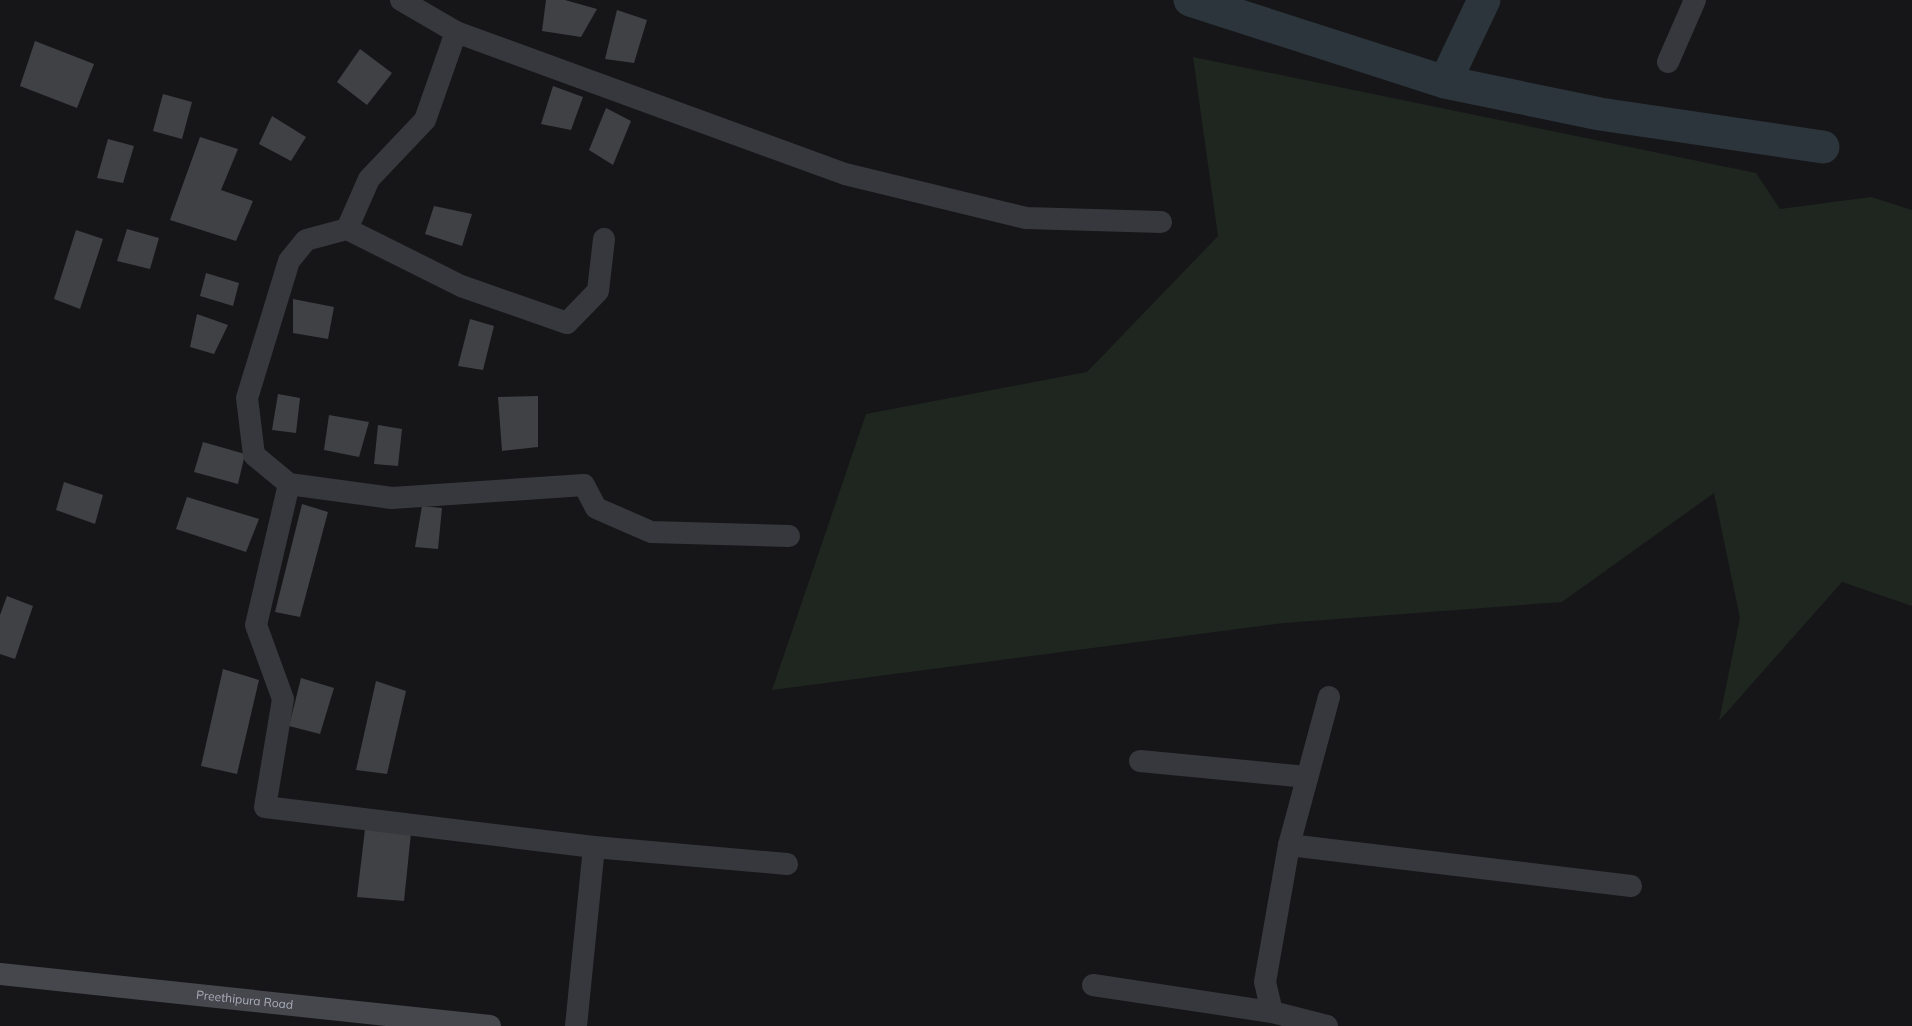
<svg xmlns="http://www.w3.org/2000/svg" width="1912" height="1026" font-family="Mulish,sans-serif">
<style>
.green{fill:#1e261f}
.lines{fill:none;stroke-linecap:round;stroke-linejoin:round}
.canal{stroke:#2c353c;stroke-width:33}
.building{fill:#404145}
.street{stroke:#37383d;stroke-width:22}
.secondary{stroke:#45474d;stroke-width:22}
.labels{text-anchor:middle;stroke-width:4;stroke-linejoin:round;paint-order:stroke}
.street-label{font-size:12px;fill:#a8adb8;stroke:#111113}
</style>
<rect width="100%" height="100%" fill="#161618"/>
<polygon class="green" points="1193,57 1756,173 1780,209 1871,197 1912,210 1912,606 1842,582 1719,721 1740,618 1714,493 1562,602 1284,623 772,690 866,414 1087,372 1218,236"/>
<g class="lines">
<g class="canal">
<polyline points="1190,0 1445,82 1600,114 1823,147"/>
<polyline points="1445,82 1484,0"/>
</g>
</g>
<g class="building">
<polygon points="546,0 565,0 597,9 581,37 542,31"/>
<polygon points="617,10 647,20 634,63 605,59"/>
<polygon points="35,41 94,64 77,108 20,86"/>
<polygon points="360,49 392,73 367,105 337,82"/>
<polygon points="553,86 583,97 571,130 541,124"/>
<polygon points="163,94 192,102 182,139 153,131"/>
<polygon points="606,108 631,121 613,165 589,150"/>
<polygon points="272,116 306,137 291,161 259,144"/>
<polygon points="200,137 238,149 221,190 253,201 236,241 170,220"/>
<polygon points="108,139 134,146 123,183 97,178"/>
<polygon points="434,206 472,214 462,246 425,234"/>
<polygon points="127,229 159,238 150,269 117,261"/>
<polygon points="76,230 103,239 80,309 54,299"/>
<polygon points="206,273 239,283 233,306 200,296"/>
<polygon points="293,299 334,307 328,339 293,333"/>
<polygon points="197,314 228,325 214,354 190,347"/>
<polygon points="470,319 494,326 483,370 458,366"/>
<polygon points="278,394 300,398 296,433 272,430"/>
<polygon points="538,396 538,447 502,451 498,397"/>
<polygon points="329,415 369,422 359,457 324,450"/>
<polygon points="378,425 402,429 398,466 374,464"/>
<polygon points="203,442 245,454 238,484 194,472"/>
<polygon points="64,482 103,495 95,524 56,510"/>
<polygon points="187,497 259,519 246,552 176,529"/>
<polygon points="302,504 328,512 300,617 275,612"/>
<polygon points="422,506 442,508 438,549 415,547"/>
<polygon points="7,596 33,606 15,659 0,654 0,615"/>
<polygon points="223,669 259,680 237,774 201,766"/>
<polygon points="301,678 334,688 320,734 289,726"/>
<polygon points="376,681 406,691 387,774 356,770"/>
<polygon points="365,829 411,833 404,901 357,897"/>
</g>
<g class="lines">
<g class="street">
<polyline points="401,0 456,32 845,174 1026,218 1161,222"/>
<polyline points="456,32 425,120 369,179 347,229 306,240 289,261 247,398 254,455 289,484 392,498 584,485 596,508 651,532 789,536"/>
<polyline points="1668,62 1695,0"/>
<polyline points="347,229 461,286 567,323 598,291 604,239"/>
<polyline points="289,484 256,625 283,699 265,807 594,847 787,864"/>
<polyline points="1140,761 1307,777"/>
<polyline points="1289,845 1631,886"/>
<polyline points="1093,985 1272,1012 1327,1026"/>
<polyline points="1272,1012 1265,982 1289,845 1329,697"/>
<polyline points="576,1026 594,847"/>
</g>
<path class="secondary" id="s1" d="M 0,974 L 490,1026"/>
</g>
<g class="labels">
<g class="street-label">
<text dy="4" stroke="none"><textPath href="#s1" startOffset="246">Preethipura Road</textPath></text>
</g>
</g>
</svg>
